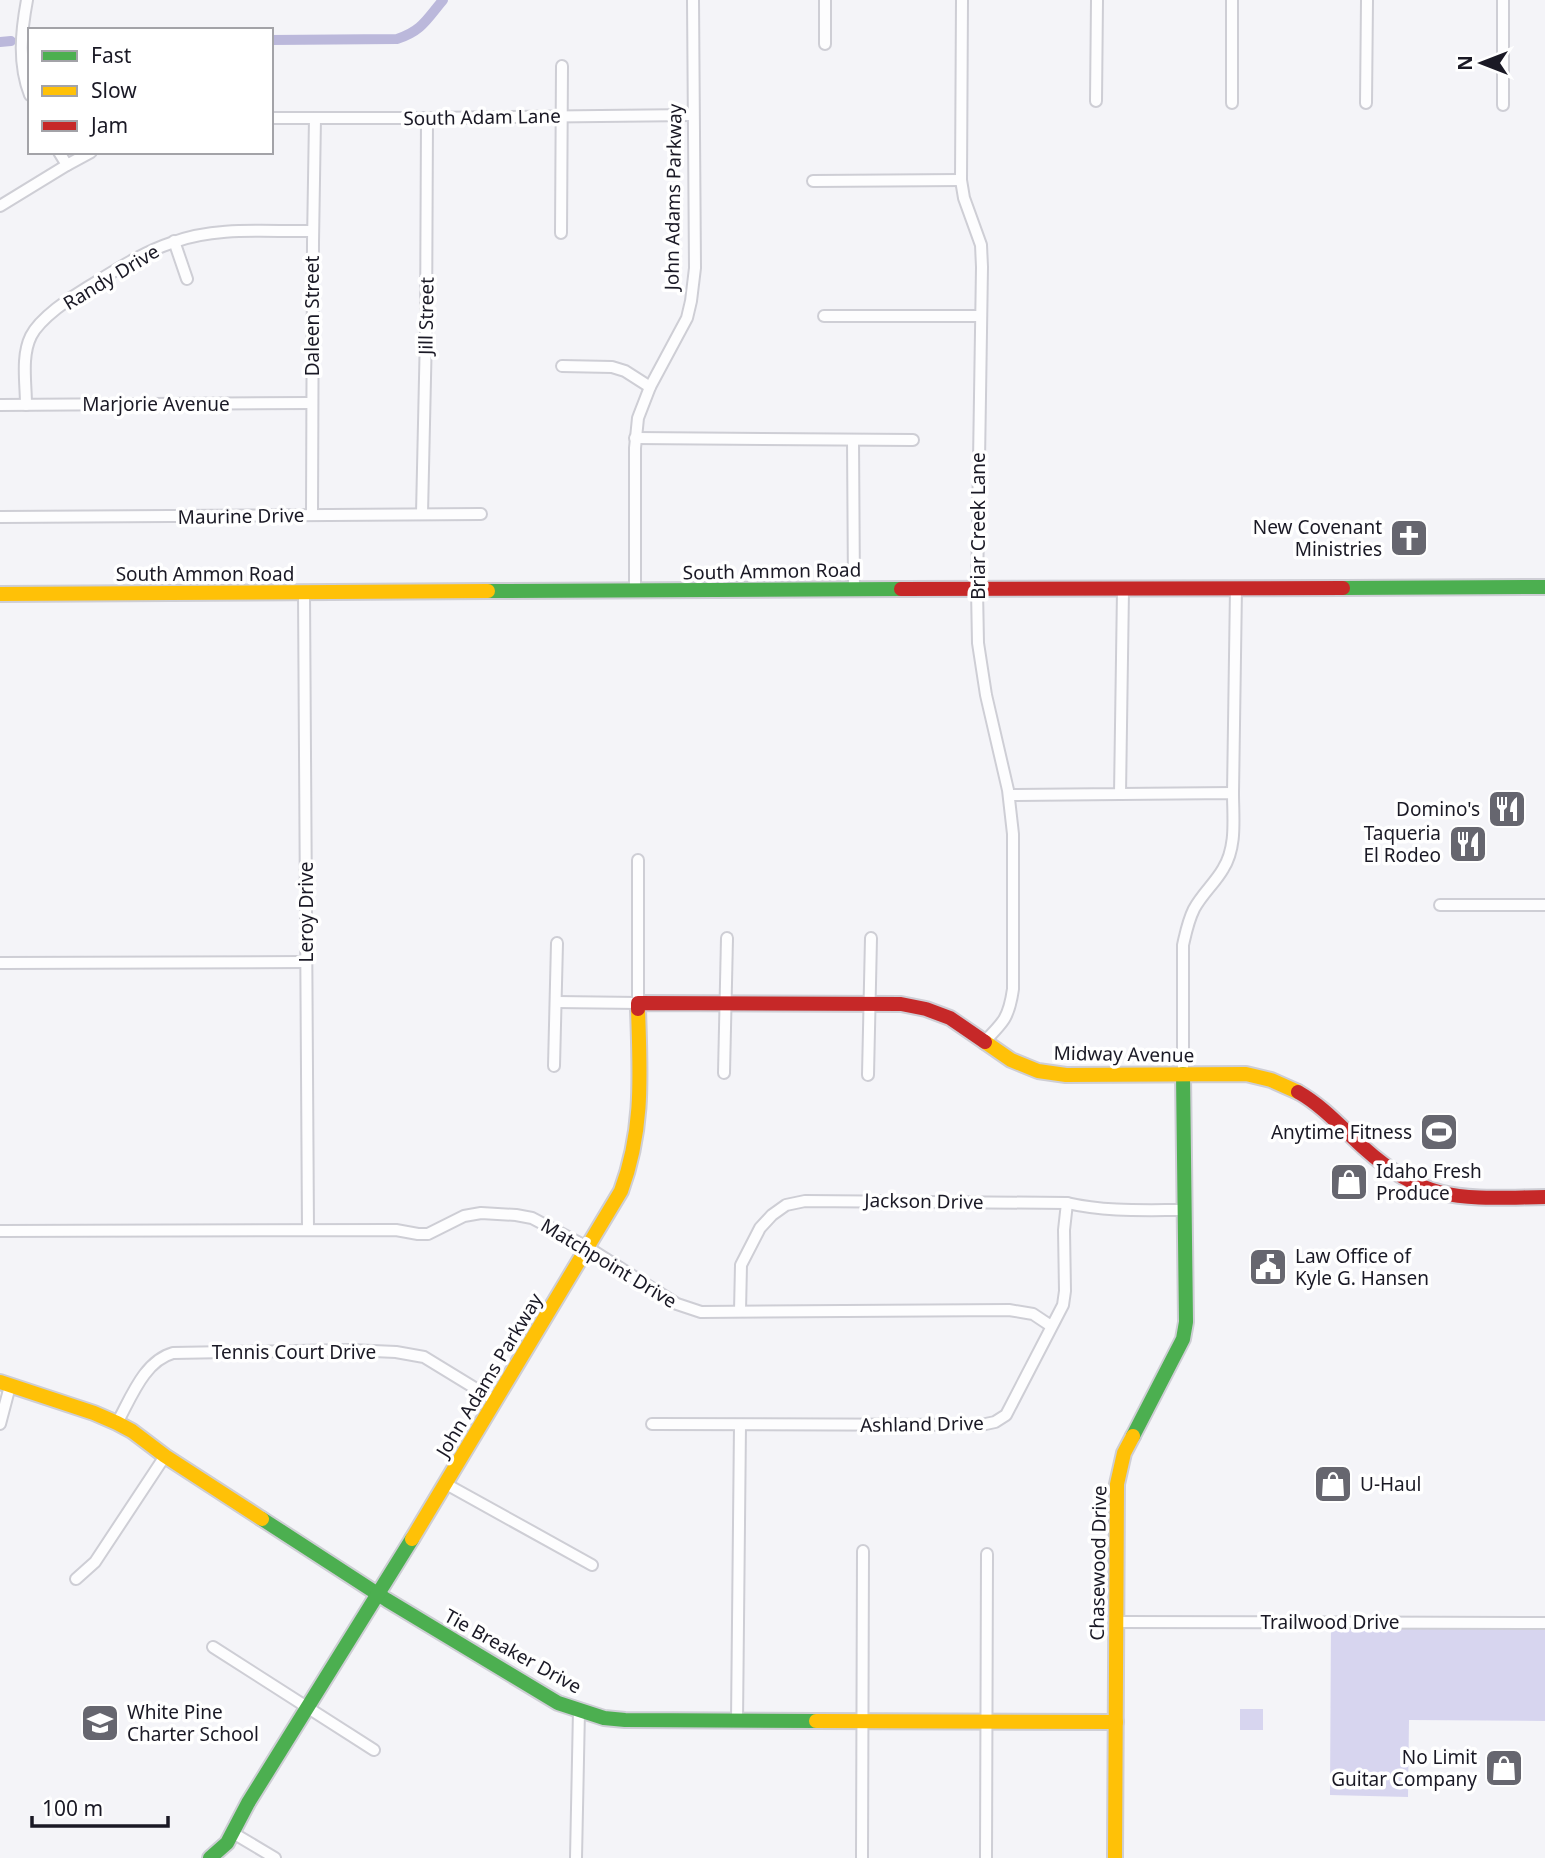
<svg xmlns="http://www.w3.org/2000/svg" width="1545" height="1858" font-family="'Noto Sans',sans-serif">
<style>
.green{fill:#d7d5ef}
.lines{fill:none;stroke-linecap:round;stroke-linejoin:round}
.canal{stroke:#bbb8db;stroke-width:10}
.street-casing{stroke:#ceced5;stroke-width:14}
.fast-casing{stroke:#ceced5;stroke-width:18}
.slow-casing{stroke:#ceced5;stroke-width:18}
.jam-casing{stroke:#ceced5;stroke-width:18}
.street{stroke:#fdfdfe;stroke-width:10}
.fast{stroke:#4caf50;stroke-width:14}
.slow{stroke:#ffc107;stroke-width:14}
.jam{stroke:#c62828;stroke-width:14}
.labels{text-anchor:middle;stroke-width:7;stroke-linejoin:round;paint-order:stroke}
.street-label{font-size:19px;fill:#1a1925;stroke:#fff}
.poi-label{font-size:19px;fill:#1a1925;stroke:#fff;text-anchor:end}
</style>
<rect width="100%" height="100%" fill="#f4f4f8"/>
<g class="green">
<polygon points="1331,1623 1545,1623 1545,1721 1409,1720 1408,1797 1330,1795"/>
<rect x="1240" y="1709" width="23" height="21"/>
</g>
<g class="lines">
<g class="canal">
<path d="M 271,40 L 397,39 C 422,31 427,19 443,0"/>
<polyline points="0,42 11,41"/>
</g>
<defs>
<g id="street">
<path d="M 27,0 C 21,32 18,64 30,95"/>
<polyline points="825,0 825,44"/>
<path d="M 962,0 L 961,180 L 964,198 L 981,245 L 982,267 L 977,590 L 978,643 L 986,695 L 1008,790 L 1013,834 L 1013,989 C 1009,1017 1004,1022 984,1042"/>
<polyline points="1232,0 1232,103"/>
<polyline points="1503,0 1503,105"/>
<polyline points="1096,101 1097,0"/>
<polyline points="1366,103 1367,0"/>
<polyline points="271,118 427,118 693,115"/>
<polyline points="59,152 67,165"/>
<polyline points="813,181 961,180"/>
<polyline points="0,206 67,165 91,152"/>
<polyline points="561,233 562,66"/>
<polyline points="174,241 187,279"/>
<polyline points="824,316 980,316"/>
<polyline points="562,366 612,367 625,371 650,387"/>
<polyline points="0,405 312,403"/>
<path d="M 26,405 C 26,383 21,356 31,336 C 40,318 71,297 88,287 C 116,270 143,252 174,242 C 217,226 268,232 313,231"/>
<polyline points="635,438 913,440"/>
<polyline points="853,440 854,589"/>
<polyline points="422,514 426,333 427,118"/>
<polyline points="312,515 313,242 315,118"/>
<polyline points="0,517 481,514"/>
<polyline points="635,592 635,448 638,418 650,387 687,318 691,301 695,268 693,0"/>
<polyline points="304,594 308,1230"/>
<polyline points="1233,793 1236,588"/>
<path d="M 1120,794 L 1233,793 C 1233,818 1237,847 1223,869 C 1215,883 1202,894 1194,909 C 1188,921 1186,932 1183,945 L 1183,1074"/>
<polyline points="1009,795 1120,794 1123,590"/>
<polyline points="1440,905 1545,905"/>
<polyline points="0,963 306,962"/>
<polyline points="557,1002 638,1003 638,860"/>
<polyline points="554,1066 557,943"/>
<polyline points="724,1073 727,938"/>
<polyline points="868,1075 871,938"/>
<polyline points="0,1231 396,1230 418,1234 428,1234 464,1216 481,1213 516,1215 532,1218 587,1247 677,1304 701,1312 1009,1310 1033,1314 1051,1326"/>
<path d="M 740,1311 L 741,1265 L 760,1228 L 772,1215 L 786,1205 L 805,1201 L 1067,1203 C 1106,1212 1145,1210 1184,1210"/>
<path d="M 117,1423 C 131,1398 144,1361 173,1353 L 350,1350 L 396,1352 L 424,1357 L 496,1401"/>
<polyline points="0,1424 10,1386"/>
<polyline points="652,1424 981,1425 995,1422 1006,1415 1063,1305 1065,1291 1064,1230 1067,1203"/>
<polyline points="446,1484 592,1565"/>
<polyline points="76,1579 95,1562 165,1456"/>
<polyline points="1116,1622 1545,1623"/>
<polyline points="213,1647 374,1750"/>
<polyline points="737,1721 740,1425"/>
<polyline points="233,1833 275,1858"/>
<polyline points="576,1858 579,1710"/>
<polyline points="862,1858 863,1551"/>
<polyline points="986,1858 987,1554"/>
</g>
<g id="fast">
<polyline points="1343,588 1545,587"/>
<polyline points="488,591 901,589"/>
<polyline points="1133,1436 1183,1339 1186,1322 1183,1074"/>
<polyline points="262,1519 387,1600 558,1703 604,1718 625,1720 816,1721"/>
<polyline points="210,1858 227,1843 248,1803 412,1539"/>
</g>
<g id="slow">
<polyline points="0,594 488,591"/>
<polyline points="985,1042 1011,1060 1038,1071 1066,1075 1246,1074 1271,1080 1298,1092"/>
<polyline points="0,1382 94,1413 117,1423 132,1431 165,1456 262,1519"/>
<path d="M 412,1539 L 621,1191 C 644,1129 640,1074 638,1009"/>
<polyline points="816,1721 1116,1722"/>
<polyline points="1115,1858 1117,1484 1124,1453 1133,1436"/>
</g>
<g id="jam">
<polyline points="901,589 1343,588"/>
<polyline points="638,1009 638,1003 901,1004 926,1009 950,1018 985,1042"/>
<path d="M 1298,1092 C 1323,1106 1343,1129 1364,1148 C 1427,1205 1466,1198 1545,1197"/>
</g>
</defs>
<use href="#street" class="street-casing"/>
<use href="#fast" class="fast-casing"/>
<use href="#slow" class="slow-casing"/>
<use href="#jam" class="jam-casing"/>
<use href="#street" class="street"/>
<use href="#fast" class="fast"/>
<use href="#slow" class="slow"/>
<use href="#jam" class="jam"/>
</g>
<defs>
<symbol id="church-square" viewBox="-11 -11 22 22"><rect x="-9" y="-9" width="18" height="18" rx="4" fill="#66666f" stroke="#fff"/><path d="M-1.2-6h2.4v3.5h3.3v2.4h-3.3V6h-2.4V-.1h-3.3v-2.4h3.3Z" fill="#fff"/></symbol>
<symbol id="restaurant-square" viewBox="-11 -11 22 22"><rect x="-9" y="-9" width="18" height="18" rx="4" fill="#66666f" stroke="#fff"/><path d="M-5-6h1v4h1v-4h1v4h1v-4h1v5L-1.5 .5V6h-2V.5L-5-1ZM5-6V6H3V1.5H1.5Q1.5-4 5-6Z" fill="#fff"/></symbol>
<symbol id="stadium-square" viewBox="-11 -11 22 22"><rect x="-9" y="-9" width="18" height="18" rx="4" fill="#66666f" stroke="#fff"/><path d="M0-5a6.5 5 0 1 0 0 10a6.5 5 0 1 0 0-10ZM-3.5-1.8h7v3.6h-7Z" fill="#fff"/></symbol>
<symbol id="shop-square" viewBox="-11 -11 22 22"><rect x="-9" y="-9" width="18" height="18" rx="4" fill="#66666f" stroke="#fff"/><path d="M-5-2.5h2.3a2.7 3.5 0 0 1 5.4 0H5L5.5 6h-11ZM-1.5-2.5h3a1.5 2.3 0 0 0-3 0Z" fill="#fff"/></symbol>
<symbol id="civic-square" viewBox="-11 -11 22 22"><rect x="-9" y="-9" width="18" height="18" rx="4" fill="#66666f" stroke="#fff"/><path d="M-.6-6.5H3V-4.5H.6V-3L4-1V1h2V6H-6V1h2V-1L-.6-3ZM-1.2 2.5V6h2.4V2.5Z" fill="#fff"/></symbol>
<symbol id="school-square" viewBox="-11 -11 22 22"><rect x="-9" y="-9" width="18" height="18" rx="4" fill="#66666f" stroke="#fff"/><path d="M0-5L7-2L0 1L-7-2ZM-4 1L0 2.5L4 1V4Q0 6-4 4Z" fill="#fff"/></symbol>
</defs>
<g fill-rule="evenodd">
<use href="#church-square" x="1387" y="516" width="44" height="44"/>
<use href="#restaurant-square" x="1485" y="787" width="44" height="44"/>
<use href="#restaurant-square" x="1446" y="822" width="44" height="44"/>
<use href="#stadium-square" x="1417" y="1110" width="44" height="44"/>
<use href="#shop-square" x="1327" y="1160" width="44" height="44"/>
<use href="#civic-square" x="1246" y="1245" width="44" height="44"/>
<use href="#shop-square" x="1311" y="1462" width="44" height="44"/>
<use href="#school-square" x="78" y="1701" width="44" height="44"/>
<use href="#shop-square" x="1482" y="1746" width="44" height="44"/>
</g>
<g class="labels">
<g class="street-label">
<text transform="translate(482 117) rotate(-1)" y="7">South Adam Lane</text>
<text transform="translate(673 197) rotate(-89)" y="7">John Adams Parkway</text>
<text transform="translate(111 277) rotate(-31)" y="7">Randy Drive</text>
<text transform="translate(312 316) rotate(-90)" y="7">Daleen Street</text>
<text transform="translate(426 316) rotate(-89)" y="7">Jill Street</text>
<text x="156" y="411">Marjorie Avenue</text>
<text transform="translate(241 516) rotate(-1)" y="7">Maurine Drive</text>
<text transform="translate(978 526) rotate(-90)" y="7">Briar Creek Lane</text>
<text transform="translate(772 571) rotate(-1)" y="7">South Ammon Road</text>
<text x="205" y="581">South Ammon Road</text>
<text transform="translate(306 912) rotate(-90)" y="7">Leroy Drive</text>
<text transform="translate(1124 1054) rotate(1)" y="7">Midway Avenue</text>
<text transform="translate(924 1201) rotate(1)" y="7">Jackson Drive</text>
<text transform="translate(609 1263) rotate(31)" y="7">Matchpoint Drive</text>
<text x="294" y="1359">Tennis Court Drive</text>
<text transform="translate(489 1375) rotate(-59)" y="7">John Adams Parkway</text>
<text transform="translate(922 1424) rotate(-1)" y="7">Ashland Drive</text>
<text transform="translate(1098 1563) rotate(-89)" y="7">Chasewood Drive</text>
<text x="1330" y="1629">Trailwood Drive</text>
<text transform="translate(513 1651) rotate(29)" y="7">Tie Breaker Drive</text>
</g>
<g class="poi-label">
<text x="1382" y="534">New Covenant<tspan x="1382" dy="22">Ministries</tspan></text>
<text x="1480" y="816">Domino's</text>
<text x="1441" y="840">Taqueria<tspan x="1441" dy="22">El Rodeo</tspan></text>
<text x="1412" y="1139">Anytime Fitness</text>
<text x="1376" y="1178" text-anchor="start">Idaho Fresh<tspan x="1376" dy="22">Produce</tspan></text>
<text x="1295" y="1263" text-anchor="start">Law Office of<tspan x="1295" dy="22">Kyle G. Hansen</tspan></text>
<text x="1360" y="1491" text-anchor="start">U-Haul</text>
<text x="127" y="1719" text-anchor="start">White Pine<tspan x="127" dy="22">Charter School</tspan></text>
<text x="1477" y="1764">No Limit<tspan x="1477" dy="22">Guitar Company</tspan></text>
</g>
</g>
<rect x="28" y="28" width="245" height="126" fill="#ffffff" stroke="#a3a3a8" stroke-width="2"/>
<rect x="42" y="51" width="35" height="10" fill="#4caf50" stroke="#a3a3a8" stroke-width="2"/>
<text x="91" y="63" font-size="21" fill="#1a1925">Fast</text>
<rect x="42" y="86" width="35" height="10" fill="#ffc107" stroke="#a3a3a8" stroke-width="2"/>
<text x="91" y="98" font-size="21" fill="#1a1925">Slow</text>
<rect x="42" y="121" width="35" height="10" fill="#c62828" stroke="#a3a3a8" stroke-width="2"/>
<text x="91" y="133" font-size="21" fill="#1a1925">Jam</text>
<g transform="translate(1482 63) rotate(270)" stroke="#ffffff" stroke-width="5" paint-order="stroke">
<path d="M0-5L12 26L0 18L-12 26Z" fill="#1a1925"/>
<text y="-10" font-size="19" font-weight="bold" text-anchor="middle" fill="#1a1925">N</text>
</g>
<path d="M32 1816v10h136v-10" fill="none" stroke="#1a1925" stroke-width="3.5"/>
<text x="42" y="1816" font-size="21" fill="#1a1925" stroke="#ffffff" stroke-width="5" paint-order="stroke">100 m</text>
</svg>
